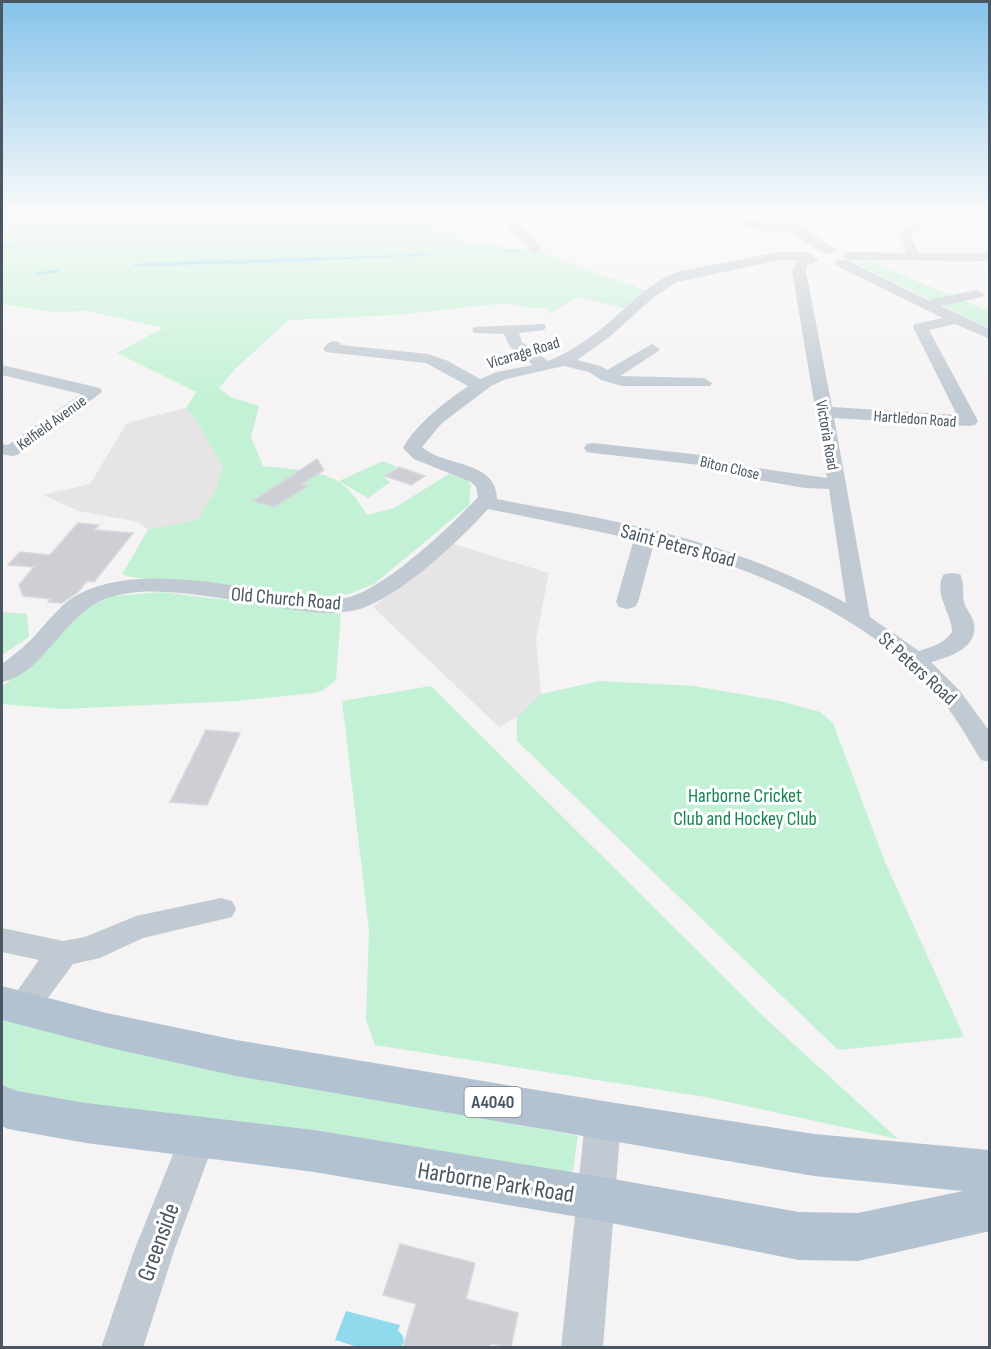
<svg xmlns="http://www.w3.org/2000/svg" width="991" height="1349" font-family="'Sofia Sans Condensed',sans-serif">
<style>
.commercial{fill:#fdf9ef}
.education{fill:#e6e4e5}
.green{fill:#c3f1d5}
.water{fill:#90daee}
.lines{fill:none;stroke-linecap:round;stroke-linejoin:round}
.stream{stroke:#90daee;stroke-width:3}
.building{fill:#cdcfd5;stroke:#d7d9de;stroke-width:1.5}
.minor{fill:#c1cad2;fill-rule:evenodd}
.major{fill:#b3c2d1;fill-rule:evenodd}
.labels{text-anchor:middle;stroke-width:6;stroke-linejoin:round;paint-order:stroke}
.far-street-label{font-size:16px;fill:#4a5661;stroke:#fff}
.shield{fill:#fff;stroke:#808990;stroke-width:1.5}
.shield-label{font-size:18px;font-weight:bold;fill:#4a5661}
.street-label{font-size:20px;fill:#4a5661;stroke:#fff}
.park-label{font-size:20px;fill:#17864f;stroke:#fff}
.near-street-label{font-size:24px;fill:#4a5661;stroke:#fff}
</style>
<rect width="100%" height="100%" fill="#f5f3f3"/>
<polygon class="commercial" points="809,223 898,239 903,253 856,252 834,247 819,236"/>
<g class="education">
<polygon points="186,408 194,417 223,467 215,491 198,519 148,530 139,522 78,511 43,495 90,484 127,423"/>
<polygon points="450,543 549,573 536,639 541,694 517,717 499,727 373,607 417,574"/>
</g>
<g class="green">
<path d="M 417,214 L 469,243 L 534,250 L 644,290 L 644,293 L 627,309 L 579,297 L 549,314 L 547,308 L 527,308 L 507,303 L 397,315 L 289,320 L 236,368 L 219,388 L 230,397 L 259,406 L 251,437 L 263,466 C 282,468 320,471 336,480 C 349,487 360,504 367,515 L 394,508 L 449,474 L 467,480 L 471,486 L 469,505 L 374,584 L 349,594 L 317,597 L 130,577 L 122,574 L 148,530 L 198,519 L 215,491 L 223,467 L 194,417 L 186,408 L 196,392 L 117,353 L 163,328 L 88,311 L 51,312 L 2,304 L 2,215 Z"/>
<polygon points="864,259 989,311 989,328 867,269 857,263"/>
<polygon points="383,461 397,467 384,477 390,482 368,498 339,481"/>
<polygon points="161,592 341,614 336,680 322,691 314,693 237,701 62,709 2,704 2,686 27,668 84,609 113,596"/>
<polygon points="2,612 27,614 29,637 2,655"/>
<polygon points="599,681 694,686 780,701 820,712 833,723 885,862 964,1037 838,1050 517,741 517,717 541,694"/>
<polygon points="431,686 765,1018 898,1139 705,1097 375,1045 366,1020 369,930 342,701"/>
<polygon points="2,1018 121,1049 578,1136 571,1183 24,1102 2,1091"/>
</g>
<g class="water">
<polygon points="407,255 414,256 241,264 132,266 133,264 162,262"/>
<polygon points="346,1311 400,1325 398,1330 403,1336 404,1343 400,1347 361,1348 335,1340"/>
</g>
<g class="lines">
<g class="stream">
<polyline points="2,247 14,245"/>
<polyline points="506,251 519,251"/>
<polyline points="405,256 425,254"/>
<polyline points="37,274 57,271"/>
</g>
</g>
<g class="building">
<polygon points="317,459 324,470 302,484 308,486 274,507 253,501"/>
<polygon points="399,467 425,476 411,485 385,476"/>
<polygon points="78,523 99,525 94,530 133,533 94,582 87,581 78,592 62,603 48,602 51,599 23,596 19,585 34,567 8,565 20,552 50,555"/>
<polygon points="206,730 240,733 207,805 170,802"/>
<polygon points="400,1244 475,1263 466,1299 518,1313 511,1347 491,1344 490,1347 403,1347 416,1304 383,1295"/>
</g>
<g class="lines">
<g class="minor">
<polygon points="501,214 513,214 519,224 540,246 542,249 540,252 532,252 510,229"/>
<path d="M 679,214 L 712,214 L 773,223 L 794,222 L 836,250 L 835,253 C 819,256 802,239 791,230 L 773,231 L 685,218 Z"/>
<polygon points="924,214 940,214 913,231 912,239 919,253 990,253 990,261 848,260 842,256 848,252 906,253 900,233 908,223"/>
<path d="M 780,252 L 807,252 L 819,260 L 807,266 L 806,271 L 832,407 L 957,415 L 913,327 L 915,324 L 943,318 L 837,266 L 835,263 L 837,260 L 847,260 L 928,300 L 977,290 L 984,294 L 982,297 L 941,306 L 990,329 L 990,339 L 955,324 L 929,330 L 978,421 L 975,425 L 969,426 L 834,418 L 870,617 L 919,651 C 931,647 944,644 952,632 C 952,613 932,593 944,574 L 952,573 L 960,574 C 965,583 962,593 964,602 C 966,610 973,616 974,624 C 978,648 949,657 931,662 L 960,691 L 990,732 L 990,762 L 981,760 C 968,740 958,720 943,702 C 873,617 759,569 654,543 L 638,602 L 635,607 L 627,609 L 619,607 L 616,602 L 634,539 L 488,509 C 458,542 409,588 368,606 C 355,612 337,613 323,613 C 284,610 245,601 206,596 C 176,592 140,588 111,597 C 65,610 45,674 2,682 L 2,664 C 15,654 28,644 39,631 C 51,618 63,602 79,594 C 134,565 223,584 281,593 C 303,596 328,603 349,597 C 387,587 451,526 478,497 L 476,487 L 471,482 L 414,459 L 403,448 C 418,422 444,403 468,386 L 426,363 L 326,352 L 323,349 C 328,342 331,340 339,342 L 341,345 L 428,354 L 448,361 L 480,379 L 497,372 L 533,365 L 510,347 L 504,334 L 474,333 L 472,330 L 474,327 L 544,324 L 546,327 L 544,330 L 519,333 L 522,342 L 548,361 C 573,351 595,335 615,317 C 635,300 655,278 681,271 ZM 780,260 L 800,260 L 796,261 L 792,271 L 827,478 L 743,466 L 701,455 L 593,443 L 587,444 L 584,448 L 587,452 L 593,453 L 700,465 L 741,477 L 805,488 L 829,489 L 846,603 C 784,570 717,545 649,529 C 600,517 547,509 497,499 C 497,460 444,467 422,447 L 442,423 L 491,386 L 506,379 L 564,366 L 589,372 L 601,380 L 622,386 L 710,386 L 712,383 L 704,378 L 620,376 L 657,352 L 660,349 L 652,344 L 607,370 L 601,366 L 577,360 L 608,338 L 655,296 L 677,282 Z"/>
<polygon points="2,365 100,388 102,392 17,455 11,456 2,454 2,444 8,445 81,394 2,375"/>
<polygon points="221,898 232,901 236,909 232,917 143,938 100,958 73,964 34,1017 22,1021 10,1017 6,1007 39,960 2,952 2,928 63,941 85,937 136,916"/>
<polygon points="603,1105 616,1110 621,1121 603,1348 561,1348 585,1121 590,1110"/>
<polygon points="198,1121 211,1125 216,1137 174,1251 143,1348 101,1348 134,1251 180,1137 185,1125"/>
</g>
<polygon class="major" points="2,986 102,1012 236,1040 603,1101 814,1134 990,1150 990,1231 858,1261 799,1260 596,1220 314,1172 86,1143 8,1129 2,1126 2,1085 17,1091 86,1103 314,1130 596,1176 799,1212 858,1213 963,1191 814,1176 236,1076 102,1046 2,1020"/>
</g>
<linearGradient id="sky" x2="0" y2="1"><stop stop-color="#85c3ea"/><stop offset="0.53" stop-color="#fafafa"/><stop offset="1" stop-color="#fafafa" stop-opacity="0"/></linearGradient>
<rect width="991" height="403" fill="url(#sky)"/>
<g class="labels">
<g class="far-street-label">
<text transform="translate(523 352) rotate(-17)" y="6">Vicarage Road</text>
<text transform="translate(915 418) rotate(4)" y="6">Hartledon Road</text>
<text transform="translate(51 422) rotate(-36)" y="6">Kelfield Avenue</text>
<text transform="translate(828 435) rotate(80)" y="6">Victoria Road</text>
<text transform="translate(730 467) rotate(13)" y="6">Biton Close</text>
</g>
<rect class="shield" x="464.5" y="1087" width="57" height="30" rx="4.5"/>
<g class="shield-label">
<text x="493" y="1108">A4040</text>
</g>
<g class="street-label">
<text transform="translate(678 545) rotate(15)" y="7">Saint Peters Road</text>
<text transform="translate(286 598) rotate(5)" y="7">Old Church Road</text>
<text transform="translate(918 668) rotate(42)" y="7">St Peters Road</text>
</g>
<g class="park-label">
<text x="745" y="802">Harborne Cricket<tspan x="745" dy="23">Club and Hockey Club</tspan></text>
</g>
<g class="near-street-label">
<text transform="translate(496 1182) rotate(9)" y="8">Harborne Park Road</text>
<text transform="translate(158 1242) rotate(-70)" y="8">Greenside</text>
</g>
</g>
<rect width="991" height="1349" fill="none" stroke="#4a5661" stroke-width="6"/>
</svg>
